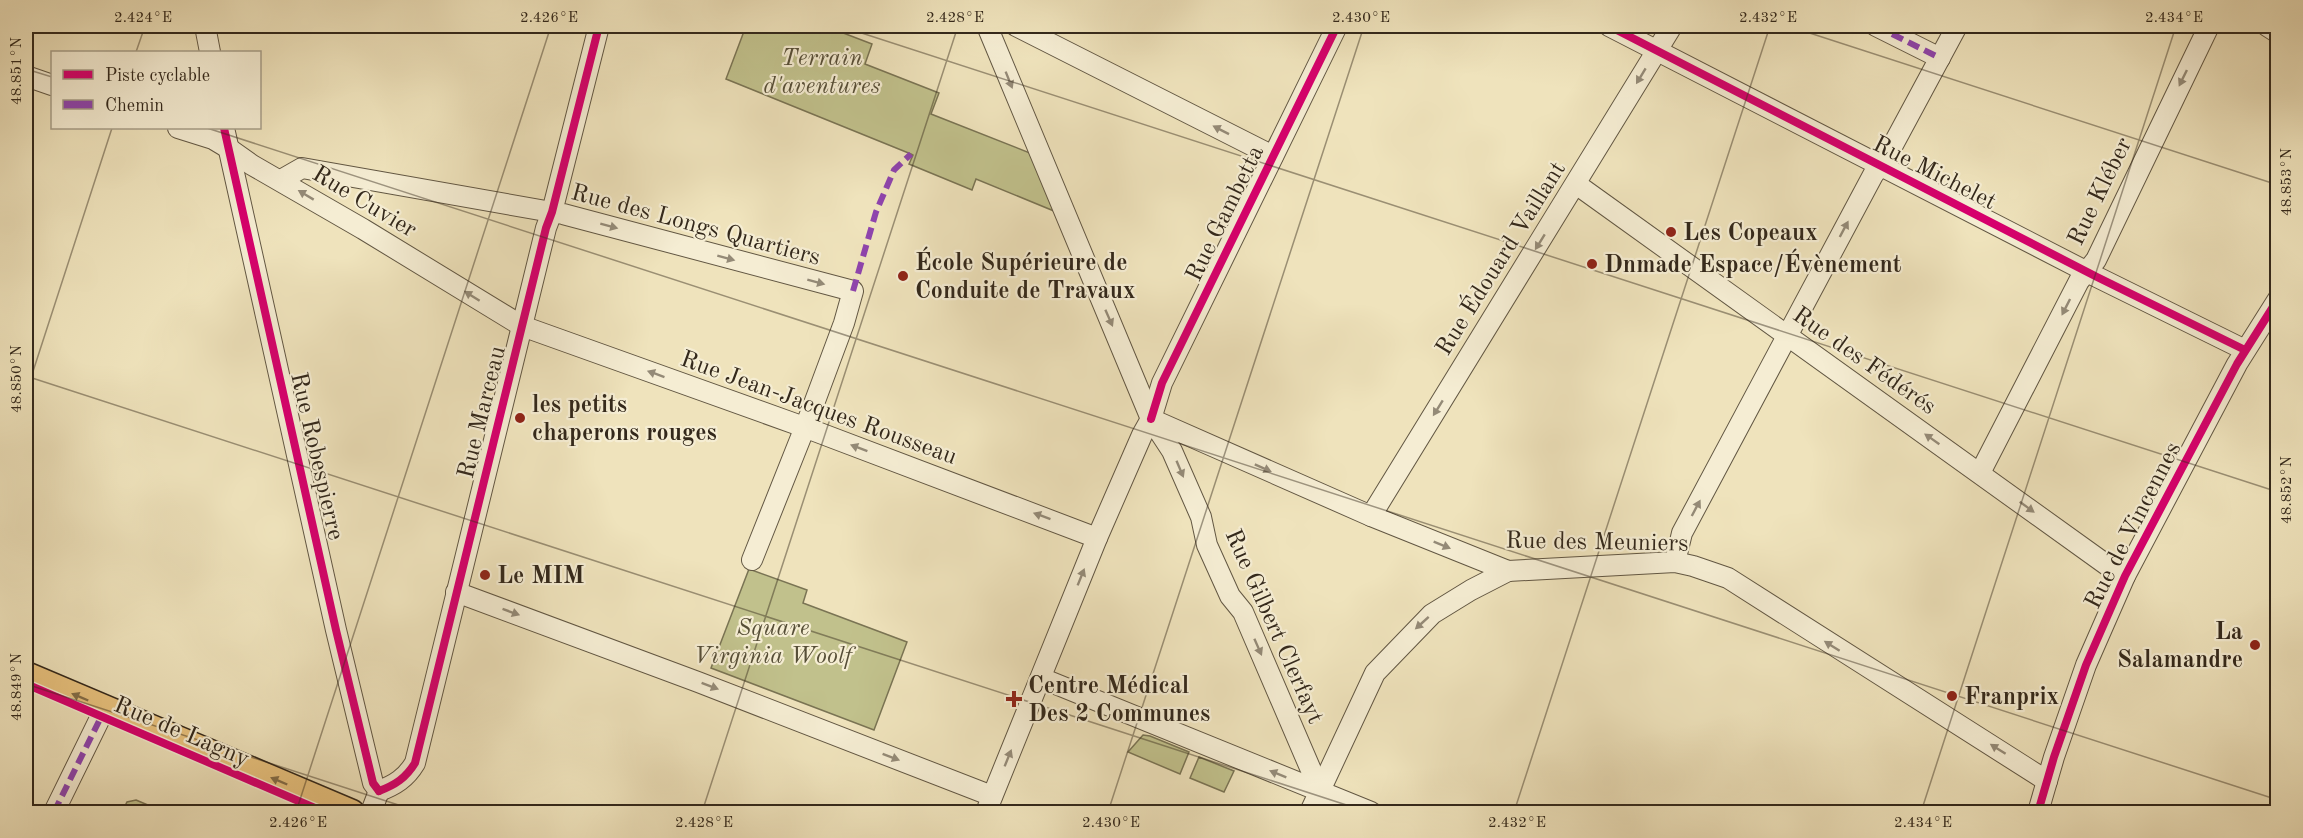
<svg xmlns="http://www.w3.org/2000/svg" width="2303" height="838" font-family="'Old Standard TT',serif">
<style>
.green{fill:#c1c18c;stroke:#7a7454;stroke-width:1.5}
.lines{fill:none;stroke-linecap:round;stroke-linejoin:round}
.minor-casing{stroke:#625743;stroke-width:22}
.major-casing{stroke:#33281b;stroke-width:27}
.minor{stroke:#f5edd3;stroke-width:20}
.major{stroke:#e8c27e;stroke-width:24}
.quiet{stroke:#8e44ad;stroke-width:6;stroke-dasharray:12 6;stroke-linecap:butt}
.cycleway-casing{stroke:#f5edd3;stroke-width:11}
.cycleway{stroke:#d6006c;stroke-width:8}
.oneway{fill:#948a77}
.oneway2{fill:#846d48}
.ticks{fill:none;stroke:#33281b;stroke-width:1.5;stroke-opacity:0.45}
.poi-dot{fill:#8f2418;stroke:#f5edd3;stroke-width:2}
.labels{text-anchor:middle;stroke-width:4.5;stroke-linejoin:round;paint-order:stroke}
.park-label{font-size:24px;font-style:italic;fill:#564e37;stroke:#f5edd3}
.street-label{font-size:24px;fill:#33281b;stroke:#f5edd3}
.poi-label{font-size:24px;font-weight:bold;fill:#33281b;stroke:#f5edd3;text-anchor:start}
.neatline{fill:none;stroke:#33281b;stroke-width:2}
.ticks-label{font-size:15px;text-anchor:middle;fill:#33281b}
</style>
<rect width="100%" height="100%" fill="#efe3bc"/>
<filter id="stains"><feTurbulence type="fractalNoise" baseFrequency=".00333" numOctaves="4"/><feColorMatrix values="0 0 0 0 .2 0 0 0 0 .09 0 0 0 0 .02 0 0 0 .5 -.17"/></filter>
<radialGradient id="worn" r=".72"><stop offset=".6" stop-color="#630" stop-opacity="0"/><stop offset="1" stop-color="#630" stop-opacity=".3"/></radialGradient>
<g class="green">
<polygon points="746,26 825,26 872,44 865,64 939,93 931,114 1030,153 1054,211 976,179 972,190 909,164 913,155 911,154 726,79"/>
<polygon points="749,569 807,590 803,603 907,642 874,730 711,668"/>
<polygon points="1143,735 1150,736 1189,752 1180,774 1128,752"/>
<polygon points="1199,757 1234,771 1224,792 1190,778"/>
<polygon points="136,800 162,811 165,805 179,812 122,812 127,802"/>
</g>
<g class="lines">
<defs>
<g id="minor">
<polyline points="205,26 210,52"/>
<polyline points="987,26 1151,419 1172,451 1201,517 1207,545 1230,596 1243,612 1320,791"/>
<polyline points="1016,26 1273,156"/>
<polyline points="1609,26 2097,277 2245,350"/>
<polyline points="1876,26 1940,58"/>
<polyline points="2267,26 2278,33"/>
<polyline points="26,76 52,85"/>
<polyline points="178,128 213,139 228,148 252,165 363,229 522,326 804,427 1097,538"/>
<polyline points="224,128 336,630 373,783 379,791"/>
<polyline points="281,180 302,168 563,214 853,291 844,323 809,417 752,560"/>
<polyline points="1576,184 2111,568 2125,576"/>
<polyline points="1151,419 1371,516 1508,571 1675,562 1693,566 1728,578 2047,781"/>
<polyline points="1980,473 2079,281 2096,260 2209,26"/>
<polyline points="1371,516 1672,26"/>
<polyline points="1675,562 1682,533 1873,175 1887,156 1957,26"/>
<polyline points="456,592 698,682 992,796"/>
<polyline points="1041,678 1371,812"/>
<path d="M 379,791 C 395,785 406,778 415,763 L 546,228 L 552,212 L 599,26"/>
<polyline points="54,812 105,708"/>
<polyline points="371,812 379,791"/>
<polyline points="986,812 1097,538 1142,435 1151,419 1162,383 1337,26"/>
<polyline points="1310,812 1375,673 1432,614 1471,590 1508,571"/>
<polyline points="2038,812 2054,757 2086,665 2125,576 2237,364 2278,299"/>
</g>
<polyline id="major" points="26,674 352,812"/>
</defs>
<use href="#minor" class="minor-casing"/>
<use href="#major" class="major-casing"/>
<use href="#minor" class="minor"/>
<use href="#major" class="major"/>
<g class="quiet">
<polyline points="1876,26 1940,58"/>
<polyline points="853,291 876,212 894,170 911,154"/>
<polyline points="54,812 103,713"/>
</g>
<defs>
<g id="cycleway">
<polyline points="1609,26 2097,277 2245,350"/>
<polyline points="224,128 336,630 373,783 379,791"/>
<polyline points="1151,419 1162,383 1337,26"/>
<polyline points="26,684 324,812"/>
<path d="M 379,791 C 395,785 406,778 415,763 L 546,228 L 552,212 L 599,26"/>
<polyline points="2038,812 2054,757 2086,665 2125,576 2237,364 2278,299"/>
</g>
</defs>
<use href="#cycleway" class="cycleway-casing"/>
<use href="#cycleway" class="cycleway"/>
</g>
<defs><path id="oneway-solid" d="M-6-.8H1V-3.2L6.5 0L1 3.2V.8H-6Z" transform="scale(1.5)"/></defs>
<g class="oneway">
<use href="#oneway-solid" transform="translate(1641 76) rotate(121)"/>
<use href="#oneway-solid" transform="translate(2183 78) rotate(116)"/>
<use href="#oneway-solid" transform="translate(1009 80) rotate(68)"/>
<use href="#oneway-solid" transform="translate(1221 130) rotate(-153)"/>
<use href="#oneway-solid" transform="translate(306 195) rotate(-149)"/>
<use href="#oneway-solid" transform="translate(609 226) rotate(15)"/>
<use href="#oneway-solid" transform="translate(1844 229) rotate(-62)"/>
<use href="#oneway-solid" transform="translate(1540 242) rotate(122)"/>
<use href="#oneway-solid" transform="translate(726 258) rotate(15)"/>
<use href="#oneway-solid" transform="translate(816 282) rotate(15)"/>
<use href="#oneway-solid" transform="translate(472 296) rotate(-148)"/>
<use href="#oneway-solid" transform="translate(2066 307) rotate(117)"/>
<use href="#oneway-solid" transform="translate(1109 318) rotate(66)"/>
<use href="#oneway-solid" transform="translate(656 374) rotate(-160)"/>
<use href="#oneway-solid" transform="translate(1438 408) rotate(122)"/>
<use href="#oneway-solid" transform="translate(1932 439) rotate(-145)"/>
<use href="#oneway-solid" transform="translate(859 448) rotate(-159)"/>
<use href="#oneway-solid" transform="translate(1263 468) rotate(24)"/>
<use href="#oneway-solid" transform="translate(1180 469) rotate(67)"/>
<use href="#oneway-solid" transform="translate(2027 507) rotate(36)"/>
<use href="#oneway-solid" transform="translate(1696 508) rotate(-62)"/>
<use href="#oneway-solid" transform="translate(1042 516) rotate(-160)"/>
<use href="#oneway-solid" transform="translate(1442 545) rotate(22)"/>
<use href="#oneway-solid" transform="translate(1081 577) rotate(-68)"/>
<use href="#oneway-solid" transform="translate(511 612) rotate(20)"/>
<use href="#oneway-solid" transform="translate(1422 623) rotate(138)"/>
<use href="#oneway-solid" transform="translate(1832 646) rotate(-148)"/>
<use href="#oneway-solid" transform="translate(1258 647) rotate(66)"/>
<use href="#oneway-solid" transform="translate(710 686) rotate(21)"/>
<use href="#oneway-solid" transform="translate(1998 749) rotate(-148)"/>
<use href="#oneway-solid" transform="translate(891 757) rotate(21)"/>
<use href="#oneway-solid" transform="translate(1008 758) rotate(-68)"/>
<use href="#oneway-solid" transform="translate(1278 774) rotate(-158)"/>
</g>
<g class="oneway2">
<use href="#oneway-solid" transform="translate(80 697) rotate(-157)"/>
<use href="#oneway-solid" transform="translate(279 781) rotate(-157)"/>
</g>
<path class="ticks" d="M 840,26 L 2278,492M 1788,26 L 2278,185M 136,52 L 145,26M 26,69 L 52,77M 207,128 L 2278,800M 26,376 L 1368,812M 26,393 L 112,128M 26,684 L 420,812M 296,812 L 551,26M 702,812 L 958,26M 1108,812 L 1364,26M 1514,812 L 1770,26M 1921,812 L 2176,26"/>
<g class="poi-dot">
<circle cx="1671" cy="232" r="6"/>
<circle cx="1592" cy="264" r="6"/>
<circle cx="903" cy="276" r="6"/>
<circle cx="520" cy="418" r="6"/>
<circle cx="485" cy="575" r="6"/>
<circle cx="2255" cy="645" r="6"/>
<circle cx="1952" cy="696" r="6"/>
<path d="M1011 690h6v6h6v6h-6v6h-6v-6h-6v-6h6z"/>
</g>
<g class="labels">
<g class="park-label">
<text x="822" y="65">Terrain<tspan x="822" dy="28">d'aventures</tspan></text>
<text x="773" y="635">Square<tspan x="773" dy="28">Virginia Woolf</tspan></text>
</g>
<g class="street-label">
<text transform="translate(1935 172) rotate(27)" y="8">Rue Michelet</text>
<text transform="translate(2099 191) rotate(-64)" y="8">Rue Kléber</text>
<text transform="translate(365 201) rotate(31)" y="8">Rue Cuvier</text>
<text transform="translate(1224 213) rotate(-64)" y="8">Rue Gambetta</text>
<text transform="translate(696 224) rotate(15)" y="8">Rue des Longs Quartiers</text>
<text transform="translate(1500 258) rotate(-58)" y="8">Rue Édouard Vaillant</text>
<text transform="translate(1865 360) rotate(35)" y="8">Rue des Fédérés</text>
<text transform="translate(819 407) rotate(20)" y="8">Rue Jean-Jacques Rousseau</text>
<text transform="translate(481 412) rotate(-76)" y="8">Rue Marceau</text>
<text transform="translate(318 456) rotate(77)" y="8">Rue Robespierre</text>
<text transform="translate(2132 525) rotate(-63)" y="8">Rue de Vincennes</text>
<text transform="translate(1597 541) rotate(1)" y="8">Rue des Meuniers</text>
<text transform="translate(1275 626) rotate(66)" y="8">Rue Gilbert Clerfayt</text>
<text transform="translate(182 731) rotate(23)" y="8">Rue de Lagny</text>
</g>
<g class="poi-label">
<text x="1683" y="240">Les Copeaux</text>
<text x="915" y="270">École Supérieure de<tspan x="915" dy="28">Conduite de Travaux</tspan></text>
<text x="1604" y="272">Dnmade Espace/Évènement</text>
<text x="532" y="412">les petits<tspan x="532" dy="28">chaperons rouges</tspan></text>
<text x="497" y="583">Le MIM</text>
<text x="2243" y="639" text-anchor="end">La<tspan x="2243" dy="28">Salamandre</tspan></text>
<text x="1028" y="693">Centre Médical<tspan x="1028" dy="28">Des 2 Communes</tspan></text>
<text x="1964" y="704">Franprix</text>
</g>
</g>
<rect width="2303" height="838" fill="none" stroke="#efe3bc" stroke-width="66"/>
<rect x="51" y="51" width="210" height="78" fill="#f5edd3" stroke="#a79e89" stroke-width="1.5"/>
<rect x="63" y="70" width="30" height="9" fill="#d6006c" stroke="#a79e89" stroke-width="1.5"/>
<text x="105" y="81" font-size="18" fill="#33281b">Piste cyclable</text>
<rect x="63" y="100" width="30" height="9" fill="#8e44ad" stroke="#a79e89" stroke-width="1.5"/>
<text x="105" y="111" font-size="18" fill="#33281b">Chemin</text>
<rect x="33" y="33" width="2237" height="772" class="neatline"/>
<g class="ticks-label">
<text x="143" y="22">2.424°E</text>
<text x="549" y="22">2.426°E</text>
<text x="955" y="22">2.428°E</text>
<text x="1361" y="22">2.430°E</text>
<text x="1768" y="22">2.432°E</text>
<text x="2174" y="22">2.434°E</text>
<text transform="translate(16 71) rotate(-90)" y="5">48.851°N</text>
<text transform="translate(2286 182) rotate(-90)" y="5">48.853°N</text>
<text transform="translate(16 379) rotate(-90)" y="5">48.850°N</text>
<text transform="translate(2286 490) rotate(-90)" y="5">48.852°N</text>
<text transform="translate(16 687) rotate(-90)" y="5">48.849°N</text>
<text x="298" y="827">2.426°E</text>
<text x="704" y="827">2.428°E</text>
<text x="1111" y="827">2.430°E</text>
<text x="1517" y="827">2.432°E</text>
<text x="1923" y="827">2.434°E</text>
</g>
<rect width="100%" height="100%" filter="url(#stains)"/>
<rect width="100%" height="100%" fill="url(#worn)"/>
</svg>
